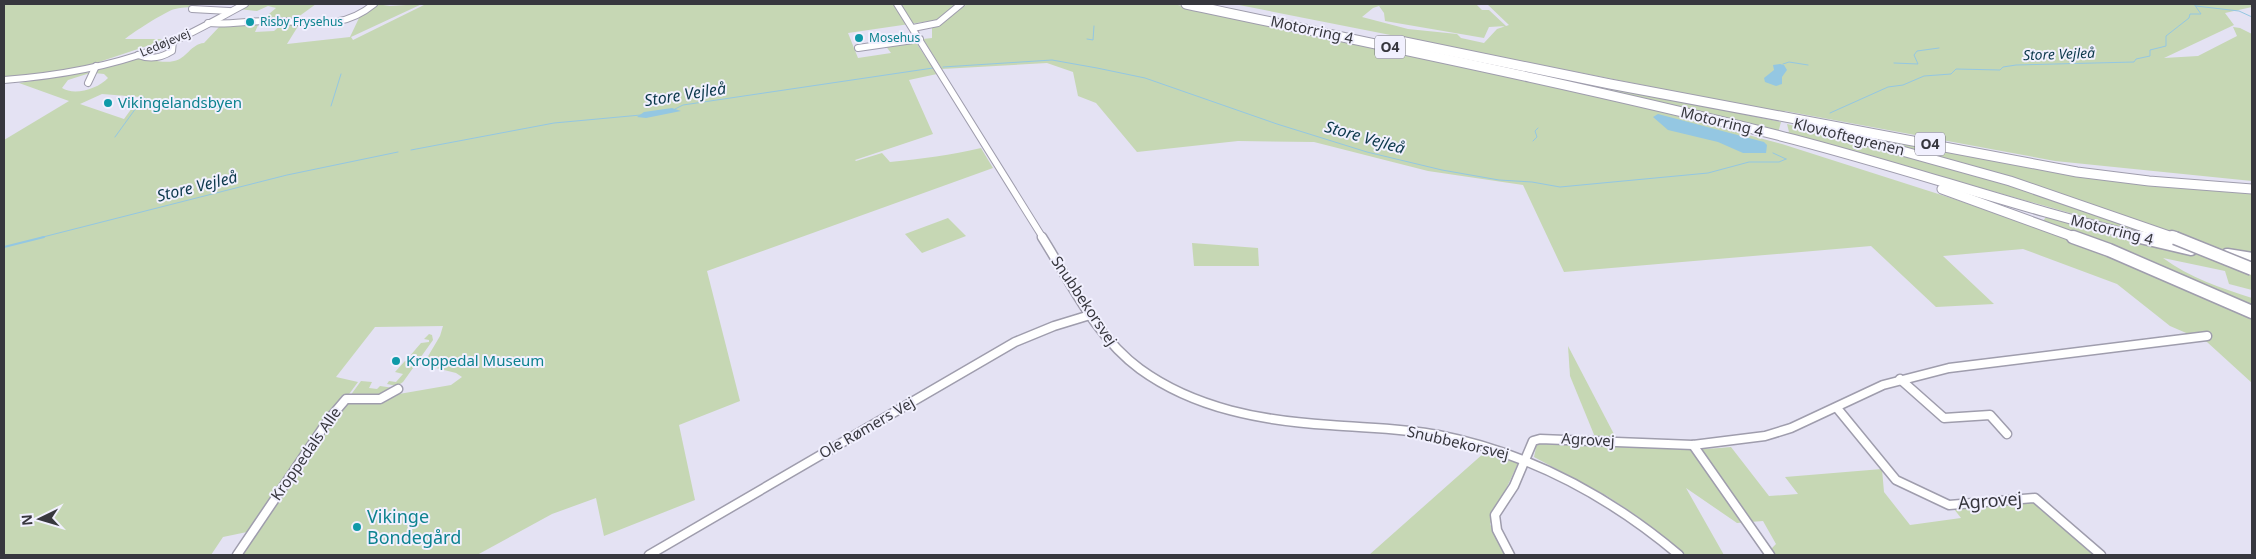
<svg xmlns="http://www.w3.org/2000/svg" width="2256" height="559" font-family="'Noto Sans',sans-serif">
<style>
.green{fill:#c6d7b4;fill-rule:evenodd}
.water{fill:#94c7e2}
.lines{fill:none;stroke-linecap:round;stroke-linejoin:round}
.stream-far1{stroke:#94c7e2;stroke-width:1}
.stream{stroke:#94c7e2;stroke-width:2}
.minor-far1-casing{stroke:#9f9dad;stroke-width:8}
.minor-casing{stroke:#9f9dad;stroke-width:11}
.highway-far1-casing{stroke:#9f9dad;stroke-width:11}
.highway-casing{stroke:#9f9dad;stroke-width:15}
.minor-far1{stroke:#fff;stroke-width:6}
.minor{stroke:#fff;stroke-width:8}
.highway-far1{stroke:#fff;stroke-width:9}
.highway{stroke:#fff;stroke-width:12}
.highway-bridge-casing{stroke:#9f9dad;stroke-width:15;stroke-linecap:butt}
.highway-bridge{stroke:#fff;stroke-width:12}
.culture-dot{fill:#0f9aa8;stroke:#f1f0fe;stroke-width:2}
.labels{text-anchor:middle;stroke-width:4;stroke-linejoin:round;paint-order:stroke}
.far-culture-label{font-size:12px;fill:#0d838f;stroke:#f1f0fe;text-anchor:start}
.far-street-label{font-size:12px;fill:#37373e;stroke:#f1f0fe}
.shield{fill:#f1f0fe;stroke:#6f6e78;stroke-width:1}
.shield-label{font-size:14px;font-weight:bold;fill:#37373e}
.far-water-label{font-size:14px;font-style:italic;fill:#0c384b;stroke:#f1f0fe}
.street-label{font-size:15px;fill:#37373e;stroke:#f1f0fe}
.culture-label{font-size:15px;fill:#0d838f;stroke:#f1f0fe;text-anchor:start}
.water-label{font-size:16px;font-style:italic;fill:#0c384b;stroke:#f1f0fe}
.near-street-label{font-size:18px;fill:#37373e;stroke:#f1f0fe}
.near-culture-label{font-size:18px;fill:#0d838f;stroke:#f1f0fe;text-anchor:start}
</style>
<rect width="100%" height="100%" fill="#e4e2f3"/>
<g class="green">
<path d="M 4,4 L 201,4 C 192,9 185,6 175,9 C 166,11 132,33 125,39 L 168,39 L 93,64 L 57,72 L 4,77 Z"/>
<polygon points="248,4 316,4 294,20 262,20 276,8 268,6 257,11 239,9"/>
<path d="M 376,4 L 390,6 L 422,4 L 351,37 L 353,40 L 426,4 L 958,4 L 937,20 L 848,33 L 858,58 L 891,53 L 885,45 L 915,41 L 937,74 L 909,80 L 933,134 L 855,160 L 856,161 L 882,153 L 890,162 C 922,159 951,155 981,148 L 993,168 L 707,271 L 740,401 L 679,425 L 695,500 L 604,536 L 596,498 L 552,514 L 477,555 L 240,555 L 327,426 L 347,403 L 451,385 L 462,377 L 456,373 L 432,367 L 427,358 L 440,336 L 443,326 L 375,327 L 336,377 L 358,382 L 247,532 L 223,537 L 211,555 L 4,555 L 4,140 L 69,101 L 19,83 L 86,72 L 90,73 L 68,80 L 62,88 C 74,96 98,89 108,78 L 104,74 L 94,73 C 102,65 124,59 135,58 C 148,58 161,64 174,61 C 186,59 191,44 204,43 L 220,26 L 259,23 L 255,32 L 274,31 L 284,22 L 300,23 L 287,44 L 350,37 L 359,18 ZM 102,94 L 140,97 L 124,119 L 80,104 Z"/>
<polygon points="967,4 1173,4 1443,61 1658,111 1782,144 1954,199 2100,250 2252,317 2252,383 2207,342 2170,326 2117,284 2023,249 1943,256 1994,304 1936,307 1871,246 1564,272 1523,185 1428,171 1314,142 1238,141 1137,152 1096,103 1078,96 1073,72 1047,63 942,69 923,39 932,38 932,26 940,25"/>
<polygon points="1206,4 1781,122 1778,133"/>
<polygon points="1234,4 1476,4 1482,10 1489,10 1506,26 1489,27 1484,38 1385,21 1384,13 1379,6 1373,8 1362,17 1408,29 1457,34 1461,38 1484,43 1497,29 1509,25 1487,4 2252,4 2252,7 2225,13 2234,25 2164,58 2198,56 2237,36 2233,27 2240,28 2252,34 2252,181 2055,161 1785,111 1784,113"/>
<polygon points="1790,118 1992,158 2252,191 2252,258 2224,253 2034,185"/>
<polygon points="1787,124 2032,189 2172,242 1784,132 1789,132"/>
<path d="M 2046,217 L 2131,241 L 2204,255 L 2252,274 L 2252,290 L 2229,284 L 2225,271 L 2163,258 C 2190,278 2221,288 2252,298 L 2252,306 L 2043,221 Z"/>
<polygon points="948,218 966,236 922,253 905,234"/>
<polygon points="1192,243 1258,248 1259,266 1194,266"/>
<polygon points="429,334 432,335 433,340 403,382 397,386 387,384 389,381 396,382 403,374 395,372 405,361 415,360 417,357 409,357 421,343 429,342 429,340 424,339"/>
<polygon points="1568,346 1616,438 1595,437 1570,376"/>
<polygon points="361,381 372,382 369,388 377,389 380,386 394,388 381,398 350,396"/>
<path d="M 1551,440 C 1611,445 1671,453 1731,447 L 1769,496 L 1798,494 L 1785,477 L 1882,469 L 1884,492 L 1910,525 L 1961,518 L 1954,509 L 2036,501 L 2096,555 L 1773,555 L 1769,551 L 1776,544 L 1763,521 L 1737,523 L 1686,488 L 1724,555 L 1685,555 L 1640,518 L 1607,496 L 1534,457 L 1537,443 Z"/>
<polygon points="1484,453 1519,461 1490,524 1505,555 1369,555"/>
</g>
<g class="water">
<polygon points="1780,64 1784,65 1787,70 1782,77 1782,84 1776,86 1765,82 1764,78 1774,70 1773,65"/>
<polygon points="672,108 681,111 646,118 637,117 644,112"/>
<polygon points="1658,114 1764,142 1767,145 1766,153 1743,153 1718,142 1668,130 1653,117"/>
</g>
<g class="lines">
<g class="stream-far1">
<polyline points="2196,6 2239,11 2252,17"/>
<polyline points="1087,39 1093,40 1094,26"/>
<polyline points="1894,63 1918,64 1914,55 1917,51 1939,48"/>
<polyline points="1783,64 1789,62 1808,65"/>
<polyline points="943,67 1052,60 1097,68 1145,78 1277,124 1367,152 1442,170 1499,180 1532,182 1560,187 1708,173 1749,162 1779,162 1786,159"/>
<polyline points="331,106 341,74"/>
<polyline points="675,109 683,105 933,68"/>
<polyline points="1830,113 1888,87 1903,85 1924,76 1951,74 1956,69 2000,70 2003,67 2016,65 2134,62 2136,59 2150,56 2150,50 2166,46 2166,36 2189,18 2190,14 2201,14 2194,4"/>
<polyline points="115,137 144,97"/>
<polyline points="1533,141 1537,137 1535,131 1538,128"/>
<polyline points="411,150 554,123 641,115"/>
<polyline points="1773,153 1786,159"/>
<polyline points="39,238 287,175 398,152"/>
</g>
<polyline class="stream" points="4,247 44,237"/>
<defs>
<g id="minor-far1">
<polyline points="897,4 1043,238"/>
<polyline points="192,9 229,11"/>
<path d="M 208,23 C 228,25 247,21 266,21 C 307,20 339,33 374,4"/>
<polyline points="913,28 938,23 961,4"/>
<polyline points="858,48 920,39"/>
<path d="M 138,55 C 151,60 161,58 172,51 L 173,41"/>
<path d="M 4,80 C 55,76 105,68 153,50 C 185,38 215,20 245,4"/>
<polyline points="88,83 96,66"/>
</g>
<g id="minor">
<path d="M 1042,237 C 1071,283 1095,336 1140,369 C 1195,409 1264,421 1330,425 C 1366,428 1403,428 1438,435 C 1529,453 1609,496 1679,555"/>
<polyline points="1900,379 1944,418 1990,415 2007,434"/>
<polyline points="1837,408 1896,480 1949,505 2035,498 2101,555"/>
<polyline points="1693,445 1770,555"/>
<polyline points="237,555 329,419 346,399 380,399 398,389"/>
<polyline points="649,555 1015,342 1054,326 1090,315"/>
<polyline points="1510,555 1497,530 1495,515 1514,486 1533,441 1540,439 1693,445 1765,436 1791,428 1883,385 1949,368 2207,336"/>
</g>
<g id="highway-far1">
<path d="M 1186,4 C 1384,46 1581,86 1777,135 C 1901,166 2021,209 2145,238"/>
<polyline points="1400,41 1610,84 2077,172 2149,181 2252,189"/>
<polyline points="1841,134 2010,181 2175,238"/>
<polyline points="1942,189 2077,238"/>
</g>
<g id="highway">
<polyline points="2073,237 2109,250 2252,312"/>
<polyline points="2140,237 2191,249"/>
<polyline points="2172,237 2175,238"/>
<polyline points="2227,255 2252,259"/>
</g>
</defs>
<use href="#minor-far1" class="minor-far1-casing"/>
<use href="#minor" class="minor-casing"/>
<use href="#highway-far1" class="highway-far1-casing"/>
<use href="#highway" class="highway-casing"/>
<use href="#minor-far1" class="minor-far1"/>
<use href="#minor" class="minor"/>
<use href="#highway-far1" class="highway-far1"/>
<use href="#highway" class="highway"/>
<defs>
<polyline id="highway-bridge" points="2175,238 2252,269"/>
</defs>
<use href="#highway-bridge" class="highway-bridge-casing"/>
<use href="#highway-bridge" class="highway-bridge"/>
</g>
<g class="culture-dot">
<circle cx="250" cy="22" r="5"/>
<circle cx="859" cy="38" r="5"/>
<circle cx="108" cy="103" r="5"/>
<circle cx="396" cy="361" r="5"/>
<circle cx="357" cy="527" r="5"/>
</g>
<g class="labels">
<g class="far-culture-label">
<text x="260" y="26">Risby Frysehus</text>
<text x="869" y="42">Mosehus</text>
</g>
<g class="far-street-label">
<text transform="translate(165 43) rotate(-23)" y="4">Ledøjevej</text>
</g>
<g class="shield">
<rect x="1375" y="35.5" width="30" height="23" rx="4"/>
<rect x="1915" y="132.5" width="30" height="23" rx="4"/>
</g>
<g class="shield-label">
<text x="1390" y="52">O4</text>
<text x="1930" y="149">O4</text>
</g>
<g class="far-water-label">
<text transform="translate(2059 54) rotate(-2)" y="5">Store Vejleå</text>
</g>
<g class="street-label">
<text transform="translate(1312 30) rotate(12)" y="5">Motorring 4</text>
<text transform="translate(1722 122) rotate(14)" y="5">Motorring 4</text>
<text transform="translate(1849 137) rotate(14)" y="5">Klovtoftegrenen</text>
<text transform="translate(2112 230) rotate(14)" y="5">Motorring 4</text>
<text transform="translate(1084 301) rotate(56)" y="5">Snubbekorsvej</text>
<text transform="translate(867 428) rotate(-30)" y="5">Ole Rømers Vej</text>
<text transform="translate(1588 440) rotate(3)" y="5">Agrovej</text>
<text transform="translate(1458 443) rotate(13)" y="5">Snubbekorsvej</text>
<text transform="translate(306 454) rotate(-55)" y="5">Kroppedals Alle</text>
</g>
<g class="culture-label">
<text x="118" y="108">Vikingelandsbyen</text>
<text x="406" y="366">Kroppedal Museum</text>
</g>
<g class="water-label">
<text transform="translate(685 94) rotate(-9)" y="6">Store Vejleå</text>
<text transform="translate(1365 137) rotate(16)" y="6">Store Vejleå</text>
<text transform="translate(197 186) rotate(-14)" y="6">Store Vejleå</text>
</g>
<g class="near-street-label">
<text transform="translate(1990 501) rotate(-4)" y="6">Agrovej</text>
</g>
<g class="near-culture-label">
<text x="367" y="523">Vikinge<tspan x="367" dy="21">Bondegård</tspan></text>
</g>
</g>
<rect width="2256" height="559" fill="none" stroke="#37373e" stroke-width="10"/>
<g transform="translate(40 519) rotate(265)" stroke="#f1f0fe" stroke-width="4" paint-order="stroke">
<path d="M0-4L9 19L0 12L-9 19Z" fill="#37373e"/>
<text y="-8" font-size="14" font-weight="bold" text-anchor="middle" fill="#37373e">N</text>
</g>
</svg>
